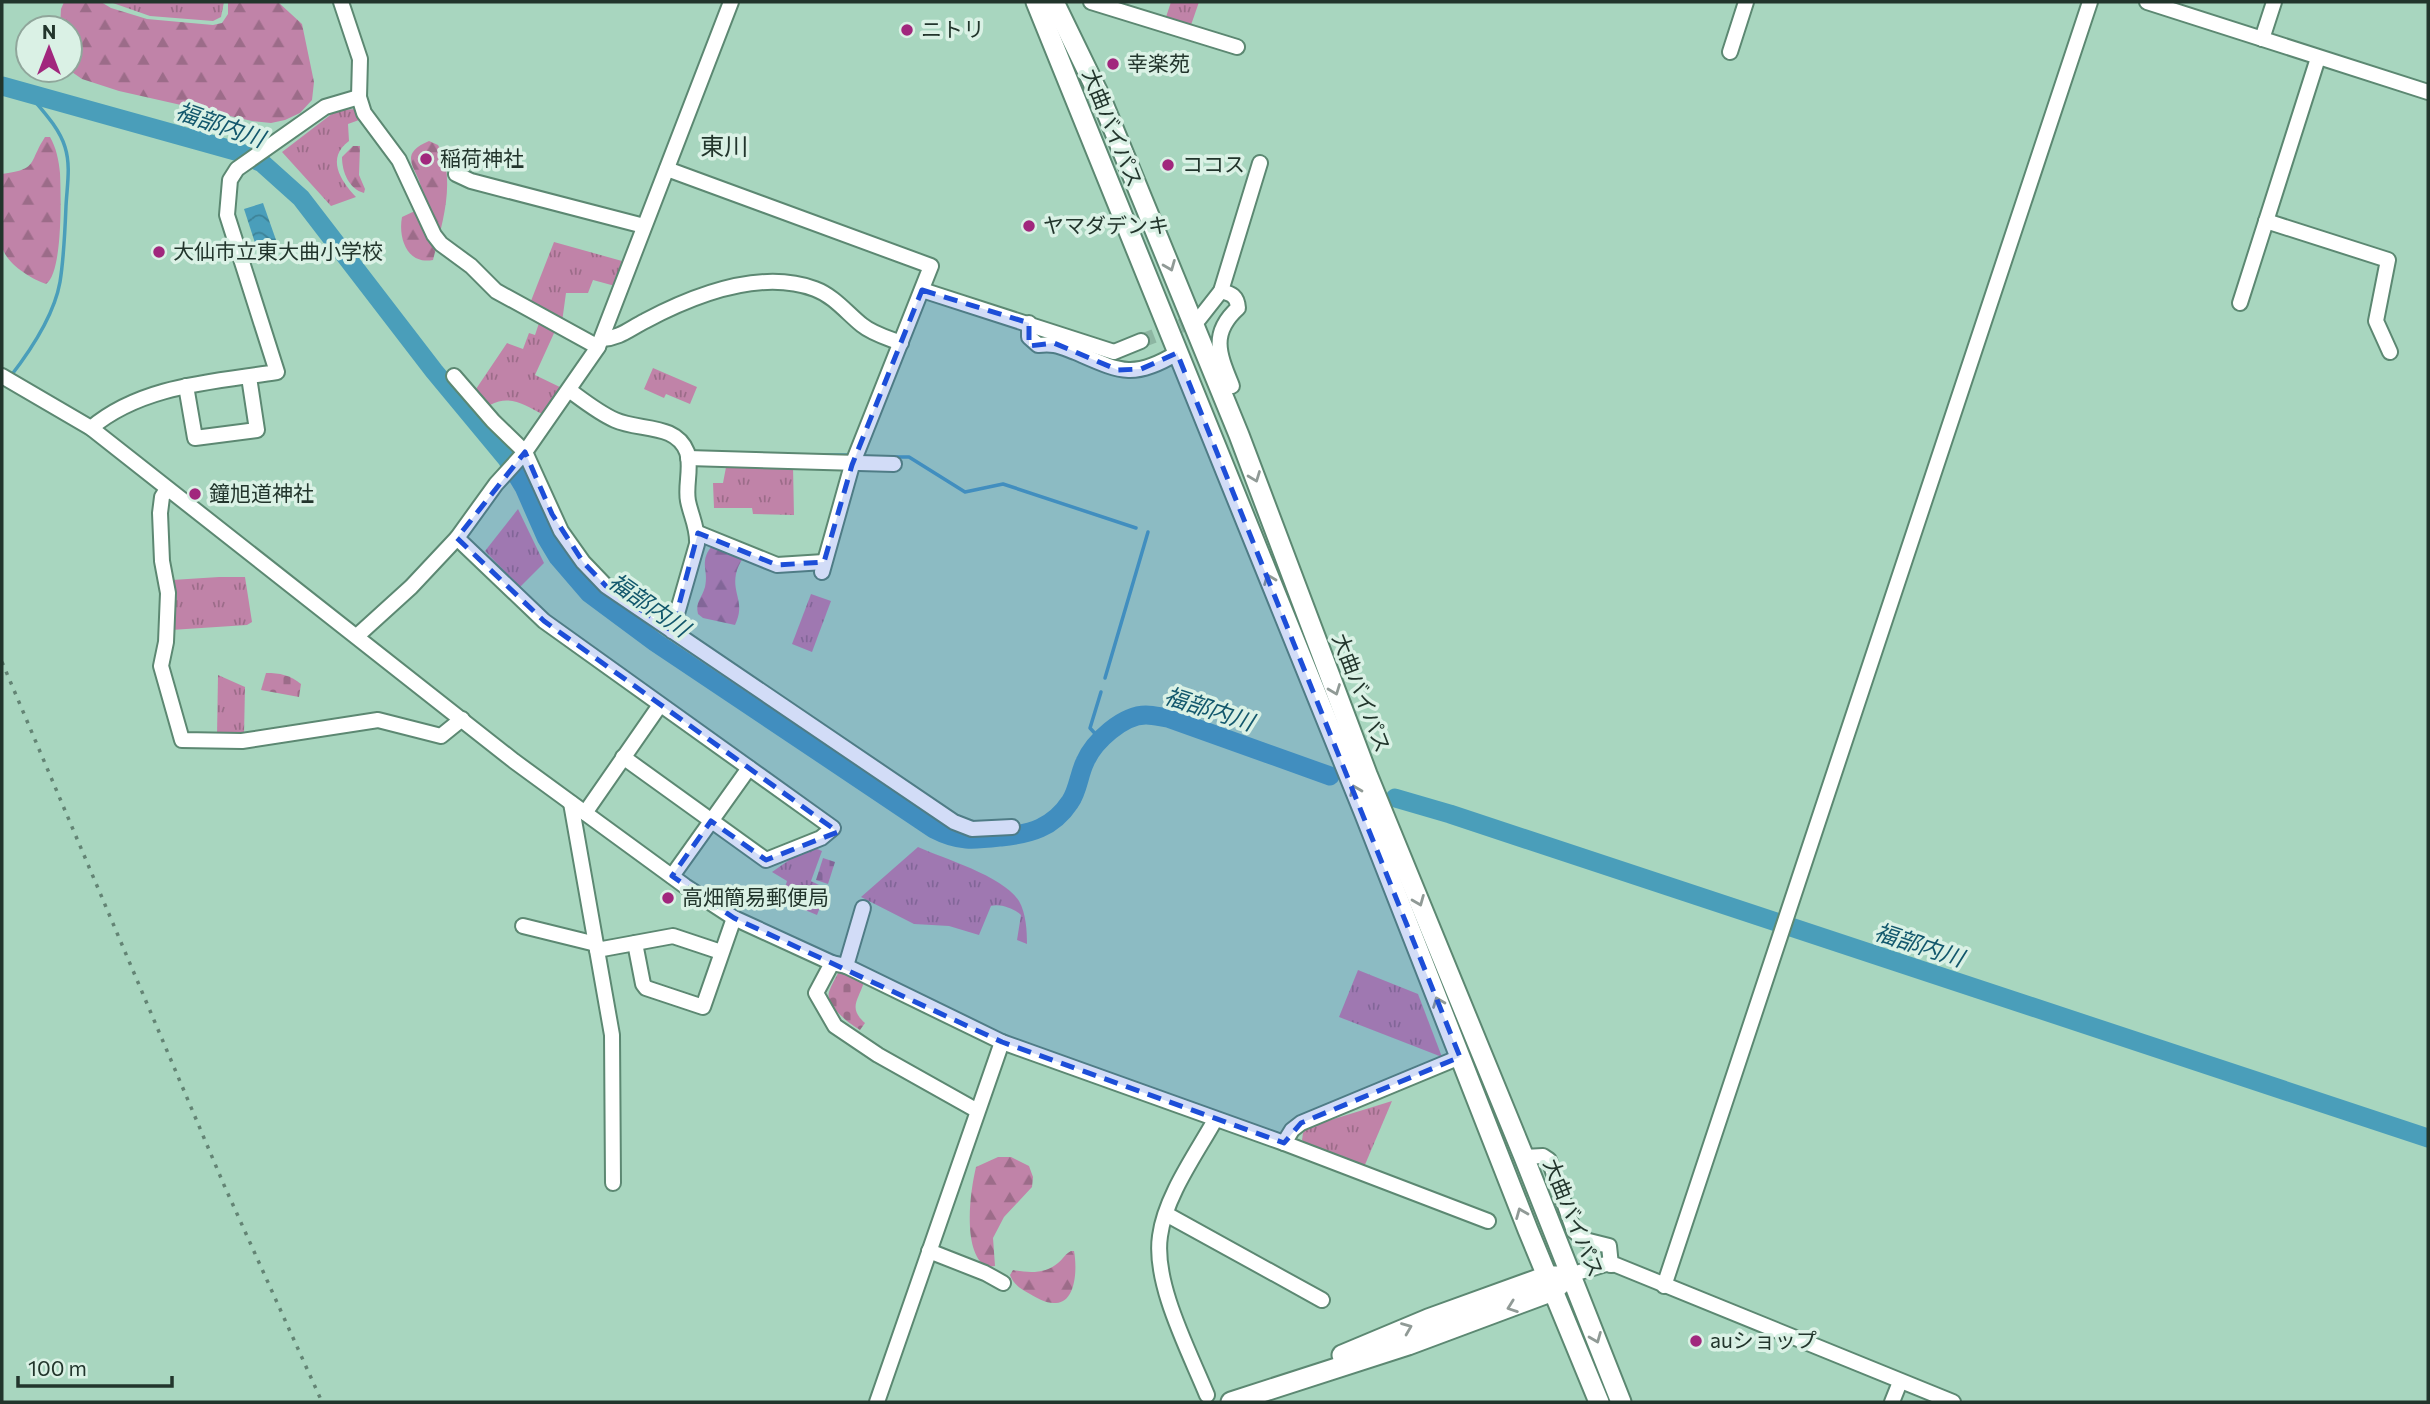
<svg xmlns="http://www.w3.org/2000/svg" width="2430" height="1404" font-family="Commissioner,'Noto Sans JP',sans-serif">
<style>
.grass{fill:url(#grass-tufts)}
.forest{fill:url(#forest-firs)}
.cemetery{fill:url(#cemetery-stones)}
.water{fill:url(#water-waves)}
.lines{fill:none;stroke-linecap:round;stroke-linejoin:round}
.stream{stroke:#4a9eba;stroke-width:3.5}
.river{stroke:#4a9eba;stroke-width:19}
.minor-tunnel{stroke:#8db6a2;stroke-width:14;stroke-dasharray:14 7;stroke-linecap:butt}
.minor-casing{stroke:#5c8872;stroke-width:18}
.highway-casing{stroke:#5c8872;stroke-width:23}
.minor{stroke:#fff;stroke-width:14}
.highway{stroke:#fff;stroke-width:19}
.rail{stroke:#638474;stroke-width:3.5;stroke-dasharray:3.5 7;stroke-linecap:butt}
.oneway{stroke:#909a96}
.marked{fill:#1d4ed8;fill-opacity:0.2;stroke:#1d4ed8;stroke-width:5;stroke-dasharray:14 9;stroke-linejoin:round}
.poi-dot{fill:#a1277d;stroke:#daf1e5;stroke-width:2.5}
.labels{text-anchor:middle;stroke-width:7;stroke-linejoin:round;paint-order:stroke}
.poi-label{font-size:21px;fill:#22352c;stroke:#daf1e5;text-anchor:start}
.street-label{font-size:21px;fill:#22352c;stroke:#daf1e5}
.water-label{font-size:23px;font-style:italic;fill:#12576c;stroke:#daf1e5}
.quarter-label{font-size:24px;fill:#22352c;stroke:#daf1e5}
</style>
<defs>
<pattern id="grass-tufts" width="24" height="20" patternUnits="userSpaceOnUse" patternTransform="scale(1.75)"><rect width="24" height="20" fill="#c083a8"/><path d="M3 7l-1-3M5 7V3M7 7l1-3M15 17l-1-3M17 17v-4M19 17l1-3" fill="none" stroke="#9c6c89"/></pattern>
<pattern id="forest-firs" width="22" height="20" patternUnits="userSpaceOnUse" patternTransform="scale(1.75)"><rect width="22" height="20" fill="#c083a8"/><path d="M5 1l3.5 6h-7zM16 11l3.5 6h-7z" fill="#9c6c89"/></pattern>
<pattern id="cemetery-stones" width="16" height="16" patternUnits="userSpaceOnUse" patternTransform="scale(1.75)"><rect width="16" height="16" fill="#c083a8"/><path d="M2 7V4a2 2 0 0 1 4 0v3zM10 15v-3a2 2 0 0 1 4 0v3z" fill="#9c6c89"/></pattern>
<pattern id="water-waves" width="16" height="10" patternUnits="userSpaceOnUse" patternTransform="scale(1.75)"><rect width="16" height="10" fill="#4a9eba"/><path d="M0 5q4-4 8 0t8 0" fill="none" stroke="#3d8297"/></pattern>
</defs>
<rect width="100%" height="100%" fill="#a8d6bf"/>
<g class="grass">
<polygon points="110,2 224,2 221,17 213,21 150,16"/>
<polygon points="1171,2 1199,2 1191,25 1166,17"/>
<path d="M 357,109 L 359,120 L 348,124 L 349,141 C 326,158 340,180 356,197 L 331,206 L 282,152 L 333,113 L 341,110 Z"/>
<polygon points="554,242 622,261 615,286 593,280 588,293 566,293 562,322 529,306"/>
<path d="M 539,323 L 555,331 L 535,375 L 566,390 L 542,414 C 525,405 510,394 490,405 L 476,389 L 507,343 L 523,349 L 529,333 L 535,335 Z"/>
<polygon points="653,368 697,387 690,404 666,394 664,398 644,389"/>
<polygon points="727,462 793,466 794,515 753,514 752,508 714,508 713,483 723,483"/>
<polygon points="518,509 544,563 520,587 485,551"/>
<polygon points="219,577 245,577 252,622 247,625 171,630 172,580"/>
<polygon points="811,594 831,601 812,652 792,644"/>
<polygon points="218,675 245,687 244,735 217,736"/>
<path d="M 918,847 C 945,859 1003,876 1019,901 C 1026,913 1027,931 1027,944 L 1017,940 L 1021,915 C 1015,909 1000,903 991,906 L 979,935 L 949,926 L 914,924 L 861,897 Z"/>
<polygon points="817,849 822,851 811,881 827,889 817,915 781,900 787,881 772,872 795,856"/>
<polygon points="1358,970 1418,994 1442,1057 1339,1017"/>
<polygon points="1392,1101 1364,1167 1308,1145 1302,1140 1303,1133 1308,1127"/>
</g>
<g class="forest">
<polygon points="64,2 101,2 111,8 147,19 213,25 222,23 228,14 228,2 278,2 302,24 314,82 312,100 300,113 285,120 271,123 252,121 119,91 82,79 69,70 70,28 60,28 61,9"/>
<path d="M 45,137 L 50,137 C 56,147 59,161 60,173 C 61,194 63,273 46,284 C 31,279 5,263 2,246 C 0,225 2,196 2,174 C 39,169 28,163 45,137 Z"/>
<path d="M 429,141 L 438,145 C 457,179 442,224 433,260 C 407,265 398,238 402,217 L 417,210 C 419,205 422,198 422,194 C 422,171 393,156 429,141 Z"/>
<path d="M 353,146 L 360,146 L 359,175 L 365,189 L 364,193 C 349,189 342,172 342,157 Z"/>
<path d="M 711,547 L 719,547 L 743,558 C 740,563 737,568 736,574 C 732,594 746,603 735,625 L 703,618 L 698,614 C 695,602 702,598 705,587 C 709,570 699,563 711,547 Z"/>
<path d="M 998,1157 L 1011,1157 L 1029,1166 L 1033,1177 L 1032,1187 L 1004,1217 L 993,1238 L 995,1266 L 986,1267 C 962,1251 970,1192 976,1167 Z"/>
<path d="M 1071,1251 L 1074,1251 C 1077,1266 1077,1302 1056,1303 C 1047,1304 1037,1298 1030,1294 C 1021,1289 1014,1285 1010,1275 L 1013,1270 C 1029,1273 1045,1274 1058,1263 C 1064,1258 1065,1254 1071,1251 Z"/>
</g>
<g class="cemetery">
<path d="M 266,673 C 280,673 290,675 301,684 L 299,697 L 261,690 Z"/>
<polygon points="823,858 835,862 828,884 816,880"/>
<path d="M 839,971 L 864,982 C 858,1001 848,1008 865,1023 L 860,1030 C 850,1024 825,1006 829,992 C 831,985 836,978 839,971 Z"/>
</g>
<polygon class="water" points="263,203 276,240 256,246 244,209"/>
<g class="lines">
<g class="stream">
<path d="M 10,377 C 31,350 54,316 60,282 C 64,257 65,231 66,206 C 67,186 71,166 65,147 C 59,127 41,109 28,93"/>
<polyline points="811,455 847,455"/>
<polyline points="890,457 909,457 965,492 1003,484 1136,528"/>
<polyline points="1105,678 1148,532"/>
<polyline points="1100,739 1090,728 1101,692"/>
</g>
<g class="river">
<path d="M 2,86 L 239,152 L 262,163 L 301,198 L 434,371 L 507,459 L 524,487 L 546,537 L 558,557 L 589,593 L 655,642 L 934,829 C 959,842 974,840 1001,837 C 1030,834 1053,828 1070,802 C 1078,791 1079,774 1085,762 C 1094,741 1123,715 1146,715 C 1153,715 1161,717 1168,718 L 1330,776"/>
<polyline points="1395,798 1450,814 2428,1138"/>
</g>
<polyline class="minor-tunnel" points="1141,341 1199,319"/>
<defs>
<g id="minor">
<polyline points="341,2 360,59 359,97 364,113 399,160 434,235 441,244 471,266 496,291 598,347"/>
<polyline points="1091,2 1237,47"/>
<polyline points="2147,2 2428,92"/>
<polyline points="2262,39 2274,2"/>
<polyline points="1730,52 1746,2"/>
<polyline points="667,169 931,266 852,465 822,572"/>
<polyline points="456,174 471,181 644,226"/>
<polyline points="2266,221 2388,260 2376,321 2390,352"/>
<polyline points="922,290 1114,352 1141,341"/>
<path d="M 1221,291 C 1232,294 1237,296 1238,308 C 1209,334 1220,356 1232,386"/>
<polyline points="2240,303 2318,58"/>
<polyline points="1199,319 1221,291 1260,163"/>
<path d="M 1029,323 L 1029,337 L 1038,345 C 1054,343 1059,346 1075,352 C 1119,371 1133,380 1177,353"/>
<path d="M 602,339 C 620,338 629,329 645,321 C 694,295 761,269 815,289 C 834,296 847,313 862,325 C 873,334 888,338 901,343"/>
<polyline points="2,376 91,428 514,761 685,886 734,918 832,963 846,966 1002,1042 1284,1143 1488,1221"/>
<polyline points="454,376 493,421 525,452 561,531 583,562 606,586 954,822 972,829 1012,827"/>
<polyline points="186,386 195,438 257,430 249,377"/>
<path d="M 569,390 C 584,401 599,413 615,420 C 639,431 676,423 687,452 C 692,467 685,486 688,501 C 691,516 698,528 697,544 L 672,631"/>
<path d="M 91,428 C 142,385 213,382 277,372 L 227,215 L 230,180 L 237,169 L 325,107 L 359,97"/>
<polyline points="688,458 894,464"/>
<polyline points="167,489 162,497 160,513 162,561 168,593 166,642 161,666 182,740 242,741 378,720 441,736 462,719"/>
<polyline points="698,533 777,565 824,562"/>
<polyline points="457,538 544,621 833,828 821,838 766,860 623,757"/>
<polyline points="357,636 411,587 457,538 496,484 525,452 598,347 731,2"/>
<polyline points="571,803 612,1035 613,1183"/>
<polyline points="585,813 660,705"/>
<polyline points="672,876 749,768"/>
<polyline points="523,926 596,944"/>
<polyline points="635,943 643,984 646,988 703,1007 734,918"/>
<polyline points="597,950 673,936 721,952"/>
<polyline points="832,963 816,993 835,1026 878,1055 976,1110"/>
<polyline points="846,966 863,908"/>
<polyline points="1284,1143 1292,1130 1301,1123 1460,1057"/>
<polyline points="1524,1157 1543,1156 1549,1160 1574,1231 1585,1240 1609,1246 1611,1265"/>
<polyline points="1166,1214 1322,1300"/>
<polyline points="929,1251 985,1273 1003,1283"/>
<polyline points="1570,1275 1606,1264 1616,1265 1953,1402"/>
<polyline points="1664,1286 2090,2"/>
<path d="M 1207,1395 C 1189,1351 1153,1283 1160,1236 C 1165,1197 1196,1154 1215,1120"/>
<polyline points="877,1402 1002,1042"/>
<polyline points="1892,1402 1900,1382"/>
</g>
<g id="highway">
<polyline points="1036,2 1364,812 1528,1230 1599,1402"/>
<polyline points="1054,2 1102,101 1239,435 1367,774 1524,1157 1621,1402"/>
<polyline points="1342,1355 1428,1319 1547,1276 1560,1276"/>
<polyline points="1231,1402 1408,1345 1553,1291 1562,1283"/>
</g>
</defs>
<use href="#minor" class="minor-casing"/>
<use href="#highway" class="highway-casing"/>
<use href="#minor" class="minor"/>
<use href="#highway" class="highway"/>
<polyline class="rail" points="2,662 224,1185 322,1402"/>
</g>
<defs><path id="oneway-chevron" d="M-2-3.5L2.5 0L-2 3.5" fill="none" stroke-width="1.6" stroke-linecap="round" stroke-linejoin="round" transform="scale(1.75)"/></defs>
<g class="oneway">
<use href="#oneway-chevron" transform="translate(1170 266) rotate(68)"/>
<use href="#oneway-chevron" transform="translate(1255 477) rotate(69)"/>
<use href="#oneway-chevron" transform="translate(1269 579) rotate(-112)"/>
<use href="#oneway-chevron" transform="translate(1335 690) rotate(69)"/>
<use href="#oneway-chevron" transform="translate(1355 790) rotate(-112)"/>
<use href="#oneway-chevron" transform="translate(1419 901) rotate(68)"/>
<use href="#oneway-chevron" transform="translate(1438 1002) rotate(-111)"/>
<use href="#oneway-chevron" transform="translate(1521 1213) rotate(-112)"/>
<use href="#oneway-chevron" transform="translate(1512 1307) rotate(160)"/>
<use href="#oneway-chevron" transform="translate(1407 1328) rotate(-22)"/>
<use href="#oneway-chevron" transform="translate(1596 1338) rotate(68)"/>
</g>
<path class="marked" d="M 922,290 L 1029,323 L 1029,346 L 1054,343 L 1118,370 L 1141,369 L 1177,353 L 1460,1057 L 1301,1123 L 1284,1143 L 1002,1042 L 734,918 L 672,876 L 711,821 L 766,860 L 838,832 L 544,621 L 457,538 L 525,452 L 552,514 L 583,562 L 606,586 L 672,631 L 698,533 L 777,565 L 824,562 L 852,465 Z"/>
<g class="poi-dot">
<circle cx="907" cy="30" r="7"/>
<circle cx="1113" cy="64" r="7"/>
<circle cx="426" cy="159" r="7"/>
<circle cx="1168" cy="165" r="7"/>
<circle cx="1029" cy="226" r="7"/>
<circle cx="159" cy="252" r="7"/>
<circle cx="195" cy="494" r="7"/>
<circle cx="668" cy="898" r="7"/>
<circle cx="1696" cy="1341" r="7"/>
</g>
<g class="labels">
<g class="poi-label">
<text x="921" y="37">ニトリ</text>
<text x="1127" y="71">幸楽苑</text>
<text x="440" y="166">稲荷神社</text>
<text x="1182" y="172">ココス</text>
<text x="1043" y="233">ヤマダデンキ</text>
<text x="173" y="259">大仙市立東大曲小学校</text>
<text x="209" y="501">鐘旭道神社</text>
<text x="682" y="905">高畑簡易郵便局</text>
<text x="1710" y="1348">auショップ</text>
</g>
<g class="street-label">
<text transform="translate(1112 128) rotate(68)" y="7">大曲バイパス</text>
<text transform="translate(1361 693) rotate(69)" y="7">大曲バイパス</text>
<text transform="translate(1573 1218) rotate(68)" y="7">大曲バイパス</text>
</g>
<g class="water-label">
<text transform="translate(220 125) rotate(19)" y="8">福部内川</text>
<text transform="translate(649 605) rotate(35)" y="8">福部内川</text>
<text transform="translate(1209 709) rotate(18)" y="8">福部内川</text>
<text transform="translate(1919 945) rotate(18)" y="8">福部内川</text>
</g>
<g class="quarter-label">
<text x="724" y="155">東川</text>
</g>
</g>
<rect width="2430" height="1404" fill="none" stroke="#22352c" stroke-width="7"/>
<g transform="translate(49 49)"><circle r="33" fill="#daf1e5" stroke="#90a69b" stroke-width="2"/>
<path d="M0-5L12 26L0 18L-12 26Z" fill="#a1277d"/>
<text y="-10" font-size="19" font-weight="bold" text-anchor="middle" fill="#22352c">N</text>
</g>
<path d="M18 1376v10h154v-10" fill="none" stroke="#22352c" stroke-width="3.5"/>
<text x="28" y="1376" font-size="21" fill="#22352c" stroke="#daf1e5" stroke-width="5" paint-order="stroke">100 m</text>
</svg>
